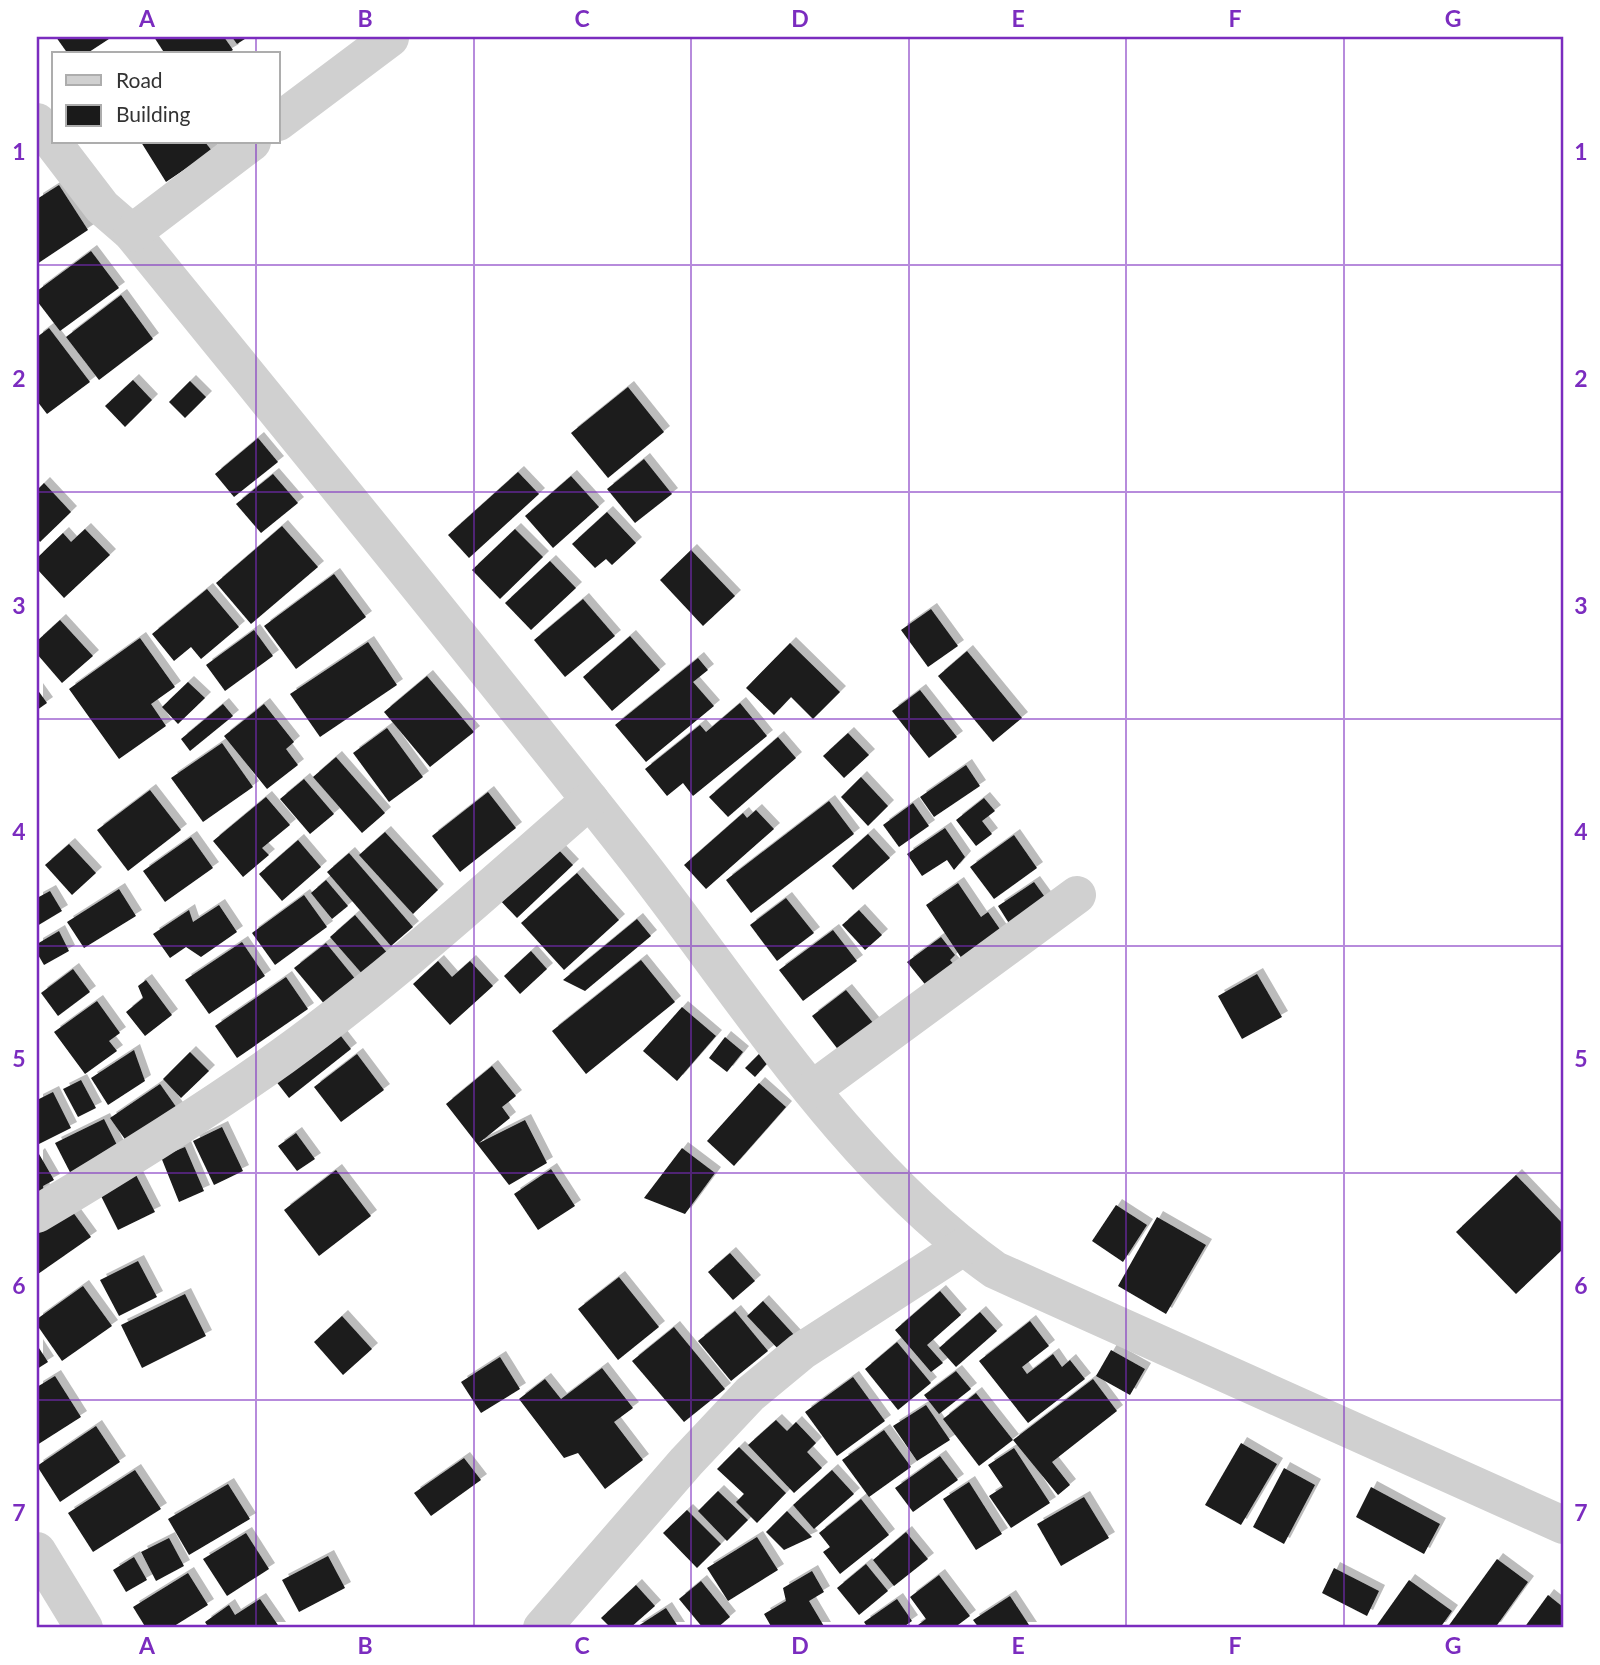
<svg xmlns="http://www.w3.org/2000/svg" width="1600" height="1665" font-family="Lato,sans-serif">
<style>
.building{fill:#1a1a1a;filter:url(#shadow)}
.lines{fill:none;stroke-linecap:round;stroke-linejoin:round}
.street{stroke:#d0d0d0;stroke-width:38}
.grid{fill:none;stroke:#7b2cbf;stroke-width:2;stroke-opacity:0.55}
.neatline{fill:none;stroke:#7b2cbf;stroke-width:2.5}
.grid-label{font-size:23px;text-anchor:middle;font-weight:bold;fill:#7b2cbf}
</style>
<defs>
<filter id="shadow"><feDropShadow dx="6" dy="-6" stdDeviation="0" flood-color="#0004"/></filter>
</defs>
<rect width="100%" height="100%" fill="#fff"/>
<g class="building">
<polygon points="56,37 112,37 86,54 68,54"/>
<polygon points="154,37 224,37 233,50 226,54 165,54"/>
<polygon points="232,37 248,37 237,44"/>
<polygon points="141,142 205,142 212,151 166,182"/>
<polygon points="59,185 88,230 37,264 37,199"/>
<polygon points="91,251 119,288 60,331 37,301 37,291"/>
<polygon points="121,295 153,339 99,380 66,337"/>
<polygon points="49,328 90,382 47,414 37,401 37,337"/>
<polygon points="133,380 152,400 125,427 105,406"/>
<polygon points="190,381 206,397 185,418 169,402"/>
<polygon points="628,387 664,432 608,478 571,433"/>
<polygon points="258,438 278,462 234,497 215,474"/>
<polygon points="644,459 672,494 635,523 607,489"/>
<polygon points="518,472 539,494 469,558 448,535"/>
<polygon points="273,474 298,503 261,533 236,504"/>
<polygon points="571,476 599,507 553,548 525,516"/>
<polygon points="44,483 71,512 40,542 37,538 37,490"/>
<polygon points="607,512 636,543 612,565 606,559 595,568 572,544"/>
<polygon points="282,526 318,567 251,624 216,583"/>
<polygon points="85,529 110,555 64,598 37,569 37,558 63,533 71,542"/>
<polygon points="515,529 543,557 500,599 472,570"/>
<polygon points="691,550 735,596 703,626 660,580"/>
<polygon points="550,561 576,588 531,630 505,603"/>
<polygon points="334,574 366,617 296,669 264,626"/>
<polygon points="207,589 239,627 201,659 191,647 174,661 152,634"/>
<polygon points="583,599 615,636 565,677 534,640"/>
<polygon points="931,609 958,646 928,667 901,630"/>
<polygon points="60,620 93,656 62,683 37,654 37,641"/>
<polygon points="254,630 273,656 225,691 206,665"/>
<polygon points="630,636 660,670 612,711 583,677"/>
<polygon points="140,638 175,687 151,704 166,726 119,759 69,689"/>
<polygon points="368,642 397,685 320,737 290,694"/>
<polygon points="790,643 840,692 813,719 791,697 774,715 746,688"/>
<polygon points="967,651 1022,718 993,742 938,676"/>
<polygon points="698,658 708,670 693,682 714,706 646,762 615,725"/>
<polygon points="427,676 474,732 430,767 384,712"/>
<polygon points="188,682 205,698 178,724 162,707"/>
<polygon points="37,689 47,703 37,710"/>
<polygon points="920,690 957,737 929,758 892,711"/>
<polygon points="740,703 767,736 693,796 683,783 667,796 645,769 700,725 706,732"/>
<polygon points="223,704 233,716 190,751 181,739"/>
<polygon points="264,704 294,742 286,749 298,765 267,789 224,736"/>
<polygon points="387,728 423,777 389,802 353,753"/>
<polygon points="848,733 869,755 844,778 823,756"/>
<polygon points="778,737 796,758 728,817 709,797"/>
<polygon points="222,743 253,787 203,822 171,778"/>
<polygon points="336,757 385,813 362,833 313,777"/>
<polygon points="966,765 980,786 934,817 920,797"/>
<polygon points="861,777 888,806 868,826 841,797"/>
<polygon points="304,779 334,814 310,834 280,799"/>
<polygon points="150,790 181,830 128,871 97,830"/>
<polygon points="488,792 516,828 460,872 432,836"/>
<polygon points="266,797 290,825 262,848 269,855 243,877 213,841"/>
<polygon points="984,798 995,811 982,821 992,834 976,846 956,820"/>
<polygon points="829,801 854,834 751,913 726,880"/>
<polygon points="913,803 929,826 899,847 883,825"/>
<polygon points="756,810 774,829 706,889 684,865 743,813 747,818"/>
<polygon points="945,828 965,857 954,870 947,860 922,876 907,854"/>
<polygon points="385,832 438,890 413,914 359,855"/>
<polygon points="868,834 890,858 853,890 832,866"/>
<polygon points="1014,835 1037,868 994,899 970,867"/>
<polygon points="191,837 213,868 165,902 143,871"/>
<polygon points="298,840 321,867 282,901 259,874"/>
<polygon points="552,843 573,865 517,918 497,897"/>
<polygon points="69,844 96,873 72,895 45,865"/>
<polygon points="349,853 413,927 391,946 327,872"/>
<polygon points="577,873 619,920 564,970 521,923"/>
<polygon points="326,880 348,906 332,919 311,893"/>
<polygon points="1034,882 1047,900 1010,925 998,906"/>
<polygon points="958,883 981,917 988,912 1004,935 964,962 926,905"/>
<polygon points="119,889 136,916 84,948 67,922"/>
<polygon points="50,891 62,911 37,926 37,898"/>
<polygon points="304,895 327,927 275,965 252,933"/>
<polygon points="786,898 814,933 777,961 750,925"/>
<polygon points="219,905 237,932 201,957 186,947 170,958 153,934 189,910 193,922"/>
<polygon points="859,910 882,935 865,950 842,925"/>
<polygon points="355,915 389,955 364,976 330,937"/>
<polygon points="637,919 651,936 585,991 563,980"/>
<polygon points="833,930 857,961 803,1001 779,970"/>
<polygon points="59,931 69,951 44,965 37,953 37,944"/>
<polygon points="941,937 955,955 950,960 956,967 928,988 907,962"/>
<polygon points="242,942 265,976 209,1014 185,980"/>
<polygon points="326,943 357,981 326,1006 294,968"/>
<polygon points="531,951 547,969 520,994 504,976"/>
<polygon points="641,960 675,1002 586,1074 552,1031"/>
<polygon points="438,961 452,977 470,961 493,986 450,1025 413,984"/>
<polygon points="73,969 90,992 58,1016 41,993"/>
<polygon points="1257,974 1282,1017 1242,1039 1218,996"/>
<polygon points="286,977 308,1009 237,1058 215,1026"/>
<polygon points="146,980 172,1015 145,1036 126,1012 143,998 138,986"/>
<polygon points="846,990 874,1024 840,1052 812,1016"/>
<polygon points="97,1001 120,1033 109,1041 117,1051 85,1074 54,1032"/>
<polygon points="682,1007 716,1036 677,1081 643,1051"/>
<polygon points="337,1031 351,1049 289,1098 275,1080"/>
<polygon points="725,1037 743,1052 727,1072 709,1058"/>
<polygon points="134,1050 145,1081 108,1105 91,1078"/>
<polygon points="763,1050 772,1058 755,1077 745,1068"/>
<polygon points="190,1052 209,1071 181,1098 163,1079"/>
<polygon points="357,1054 384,1090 341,1122 314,1087"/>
<polygon points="492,1066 516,1096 502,1107 510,1118 479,1143 525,1120 547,1163 509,1185 446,1104"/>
<polygon points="81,1080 96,1108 78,1117 63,1089"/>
<polygon points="759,1083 786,1107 734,1166 707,1141"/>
<polygon points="160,1084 179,1111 129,1145 110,1118"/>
<polygon points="53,1092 71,1128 37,1145 37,1100"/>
<polygon points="104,1119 122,1155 74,1180 55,1143"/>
<polygon points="222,1127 243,1171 214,1185 193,1141"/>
<polygon points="296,1133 315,1159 297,1171 278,1146"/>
<polygon points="185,1147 204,1191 179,1202 161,1157"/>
<polygon points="682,1148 715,1173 685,1214 644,1198"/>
<polygon points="39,1154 54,1180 43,1186 45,1197 37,1202 37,1156"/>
<polygon points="551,1169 575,1206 538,1230 514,1194"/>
<polygon points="336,1170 371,1216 319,1256 284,1210"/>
<polygon points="135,1173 155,1212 118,1230 98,1190"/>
<polygon points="1516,1175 1563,1224 1563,1249 1516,1294 1456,1232"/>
<polygon points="67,1204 91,1237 38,1274 37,1225"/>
<polygon points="1116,1205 1147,1225 1123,1262 1092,1241"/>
<polygon points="1157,1217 1206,1245 1166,1314 1118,1286"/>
<polygon points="730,1253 755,1281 733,1300 708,1272"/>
<polygon points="138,1261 157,1297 119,1316 100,1280"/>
<polygon points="619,1277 659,1327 618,1360 578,1309"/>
<polygon points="83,1286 112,1326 62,1361 37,1325 37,1319"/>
<polygon points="940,1291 961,1315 927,1345 943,1363 931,1372 895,1330"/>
<polygon points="185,1294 206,1336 142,1368 121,1325"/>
<polygon points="763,1301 796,1337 780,1351 747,1316"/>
<polygon points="735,1311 768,1351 731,1381 698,1341"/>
<polygon points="980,1312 997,1331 956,1367 939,1348"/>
<polygon points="342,1316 372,1349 343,1375 314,1342"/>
<polygon points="1030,1321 1049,1346 1022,1367 1027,1374 1053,1354 1062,1367 1070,1360 1085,1379 1028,1423 979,1361"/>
<polygon points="674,1327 725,1389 684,1422 632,1361"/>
<polygon points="897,1342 931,1383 898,1410 865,1369"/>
<polygon points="37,1345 48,1362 37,1369"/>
<polygon points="1111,1350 1145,1369 1130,1395 1096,1376"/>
<polygon points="500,1357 520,1389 481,1413 461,1382"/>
<polygon points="602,1368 633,1408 614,1422 643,1460 605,1489 578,1453 564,1458 519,1399 545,1379 561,1399"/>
<polygon points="956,1371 971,1389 939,1414 924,1395"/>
<polygon points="55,1376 81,1417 37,1445 37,1387"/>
<polygon points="853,1377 885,1421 837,1456 805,1412"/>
<polygon points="1093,1379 1117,1411 1052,1462 1070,1485 1058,1495 1013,1440"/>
<polygon points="976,1393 1013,1440 979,1466 943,1419"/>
<polygon points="926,1405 950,1440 917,1461 893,1426"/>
<polygon points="776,1420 787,1431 796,1422 816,1443 807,1452 822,1468 794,1493 748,1445"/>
<polygon points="96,1426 120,1462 60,1502 37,1466"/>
<polygon points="884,1430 911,1467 869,1497 842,1460"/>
<polygon points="1241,1443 1277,1464 1241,1525 1205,1505"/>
<polygon points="739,1447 786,1493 757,1523 736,1502 744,1494 717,1469"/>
<polygon points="1014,1448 1050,1503 1011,1528 989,1496 1003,1487 988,1465"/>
<polygon points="940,1456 958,1480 913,1512 895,1488"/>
<polygon points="464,1458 481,1480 431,1516 414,1493"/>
<polygon points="1284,1468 1315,1485 1284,1544 1253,1527"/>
<polygon points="135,1470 161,1509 93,1552 68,1513"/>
<polygon points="832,1470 854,1494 814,1529 793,1505"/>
<polygon points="969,1482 1002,1534 976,1550 943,1499"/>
<polygon points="228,1484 250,1519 189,1555 168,1519"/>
<polygon points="1371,1487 1440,1524 1424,1554 1356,1517"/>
<polygon points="718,1491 748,1520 727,1541 698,1511"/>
<polygon points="1084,1497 1109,1538 1061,1566 1037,1524"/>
<polygon points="861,1499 889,1535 840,1574 823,1552 830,1547 819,1533"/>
<polygon points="687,1510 721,1544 697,1568 663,1533"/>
<polygon points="787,1511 812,1537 784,1550 766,1532"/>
<polygon points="906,1532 928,1559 894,1586 873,1560"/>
<polygon points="246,1533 269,1569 227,1596 203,1559"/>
<polygon points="757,1537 778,1570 728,1601 707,1568"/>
<polygon points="169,1538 184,1566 156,1581 141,1552"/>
<polygon points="328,1556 345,1588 299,1612 282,1580"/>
<polygon points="134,1557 147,1580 126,1592 113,1570"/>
<polygon points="1497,1559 1528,1582 1495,1628 1447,1628"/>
<polygon points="866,1564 888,1591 859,1615 837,1588"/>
<polygon points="1334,1568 1379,1591 1367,1616 1322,1593"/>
<polygon points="812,1571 824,1592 809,1601 825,1628 772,1628 764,1614 786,1601 783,1588"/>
<polygon points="188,1573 208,1605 171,1628 146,1628 133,1607"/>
<polygon points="939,1575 970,1616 954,1628 914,1628 926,1619 910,1597"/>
<polygon points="1409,1580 1452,1611 1440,1628 1382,1628 1377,1625"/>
<polygon points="701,1581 730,1617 717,1628 703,1628 679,1599"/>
<polygon points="636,1585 655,1606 630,1628 611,1628 601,1618"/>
<polygon points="1548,1595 1563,1607 1563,1628 1524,1628"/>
<polygon points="1010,1596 1031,1628 979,1628 973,1620"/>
<polygon points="260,1599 280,1628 209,1628 205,1622 229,1605 235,1615"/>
<polygon points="897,1599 912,1621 902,1628 868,1628 864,1622"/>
<polygon points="666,1608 679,1628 635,1628"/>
</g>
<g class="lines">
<g class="street">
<path d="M 37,122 L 102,207 L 132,233 C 300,440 470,647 635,857 C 746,999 847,1165 995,1270 L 1563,1525"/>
<polyline points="278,122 390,38"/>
<polyline points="132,233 252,142"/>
<polyline points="813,1089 1077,895"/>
<path d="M 37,1214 C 121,1164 204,1113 283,1056 C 391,978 490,887 590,800"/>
<polyline points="37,1551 84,1628"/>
<polyline points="542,1628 686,1462 750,1394 802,1351 963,1247"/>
</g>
</g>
<path class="grid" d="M 256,37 L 256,54M 474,37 L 474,1628M 691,37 L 691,1628M 909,37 L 909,1628M 1126,37 L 1126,1628M 1344,37 L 1344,1628M 256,142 L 256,1628M 37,265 L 1563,265M 37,492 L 1563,492M 37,719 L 1563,719M 37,946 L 1563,946M 37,1173 L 1563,1173M 37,1400 L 1563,1400"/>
<rect width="1600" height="1665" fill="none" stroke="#ffffff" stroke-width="77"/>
<rect x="52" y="52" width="228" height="91" fill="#ffffff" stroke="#adadad" stroke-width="2"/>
<rect x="66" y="75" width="35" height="10" fill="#d0d0d0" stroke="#adadad" stroke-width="2"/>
<text x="116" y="88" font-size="21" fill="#333333">Road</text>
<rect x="66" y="105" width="35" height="21" fill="#1a1a1a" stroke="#adadad" stroke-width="2"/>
<text x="116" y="122" font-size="21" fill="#333333">Building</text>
<rect x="38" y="38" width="1524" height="1588" class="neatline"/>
<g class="grid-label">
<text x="147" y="27">A</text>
<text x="365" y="27">B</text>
<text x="582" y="27">C</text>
<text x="800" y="27">D</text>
<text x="1018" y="27">E</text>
<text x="1235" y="27">F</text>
<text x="1453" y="27">G</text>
<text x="19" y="160">1</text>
<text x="1581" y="160">1</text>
<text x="19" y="387">2</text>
<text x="1581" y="387">2</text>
<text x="19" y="614">3</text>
<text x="1581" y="614">3</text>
<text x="19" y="840">4</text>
<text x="1581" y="840">4</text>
<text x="19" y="1067">5</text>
<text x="1581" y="1067">5</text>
<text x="19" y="1294">6</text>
<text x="1581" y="1294">6</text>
<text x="19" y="1521">7</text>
<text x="1581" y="1521">7</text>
<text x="147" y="1654">A</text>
<text x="365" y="1654">B</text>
<text x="582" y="1654">C</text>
<text x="800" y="1654">D</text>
<text x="1018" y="1654">E</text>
<text x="1235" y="1654">F</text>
<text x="1453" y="1654">G</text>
</g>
</svg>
